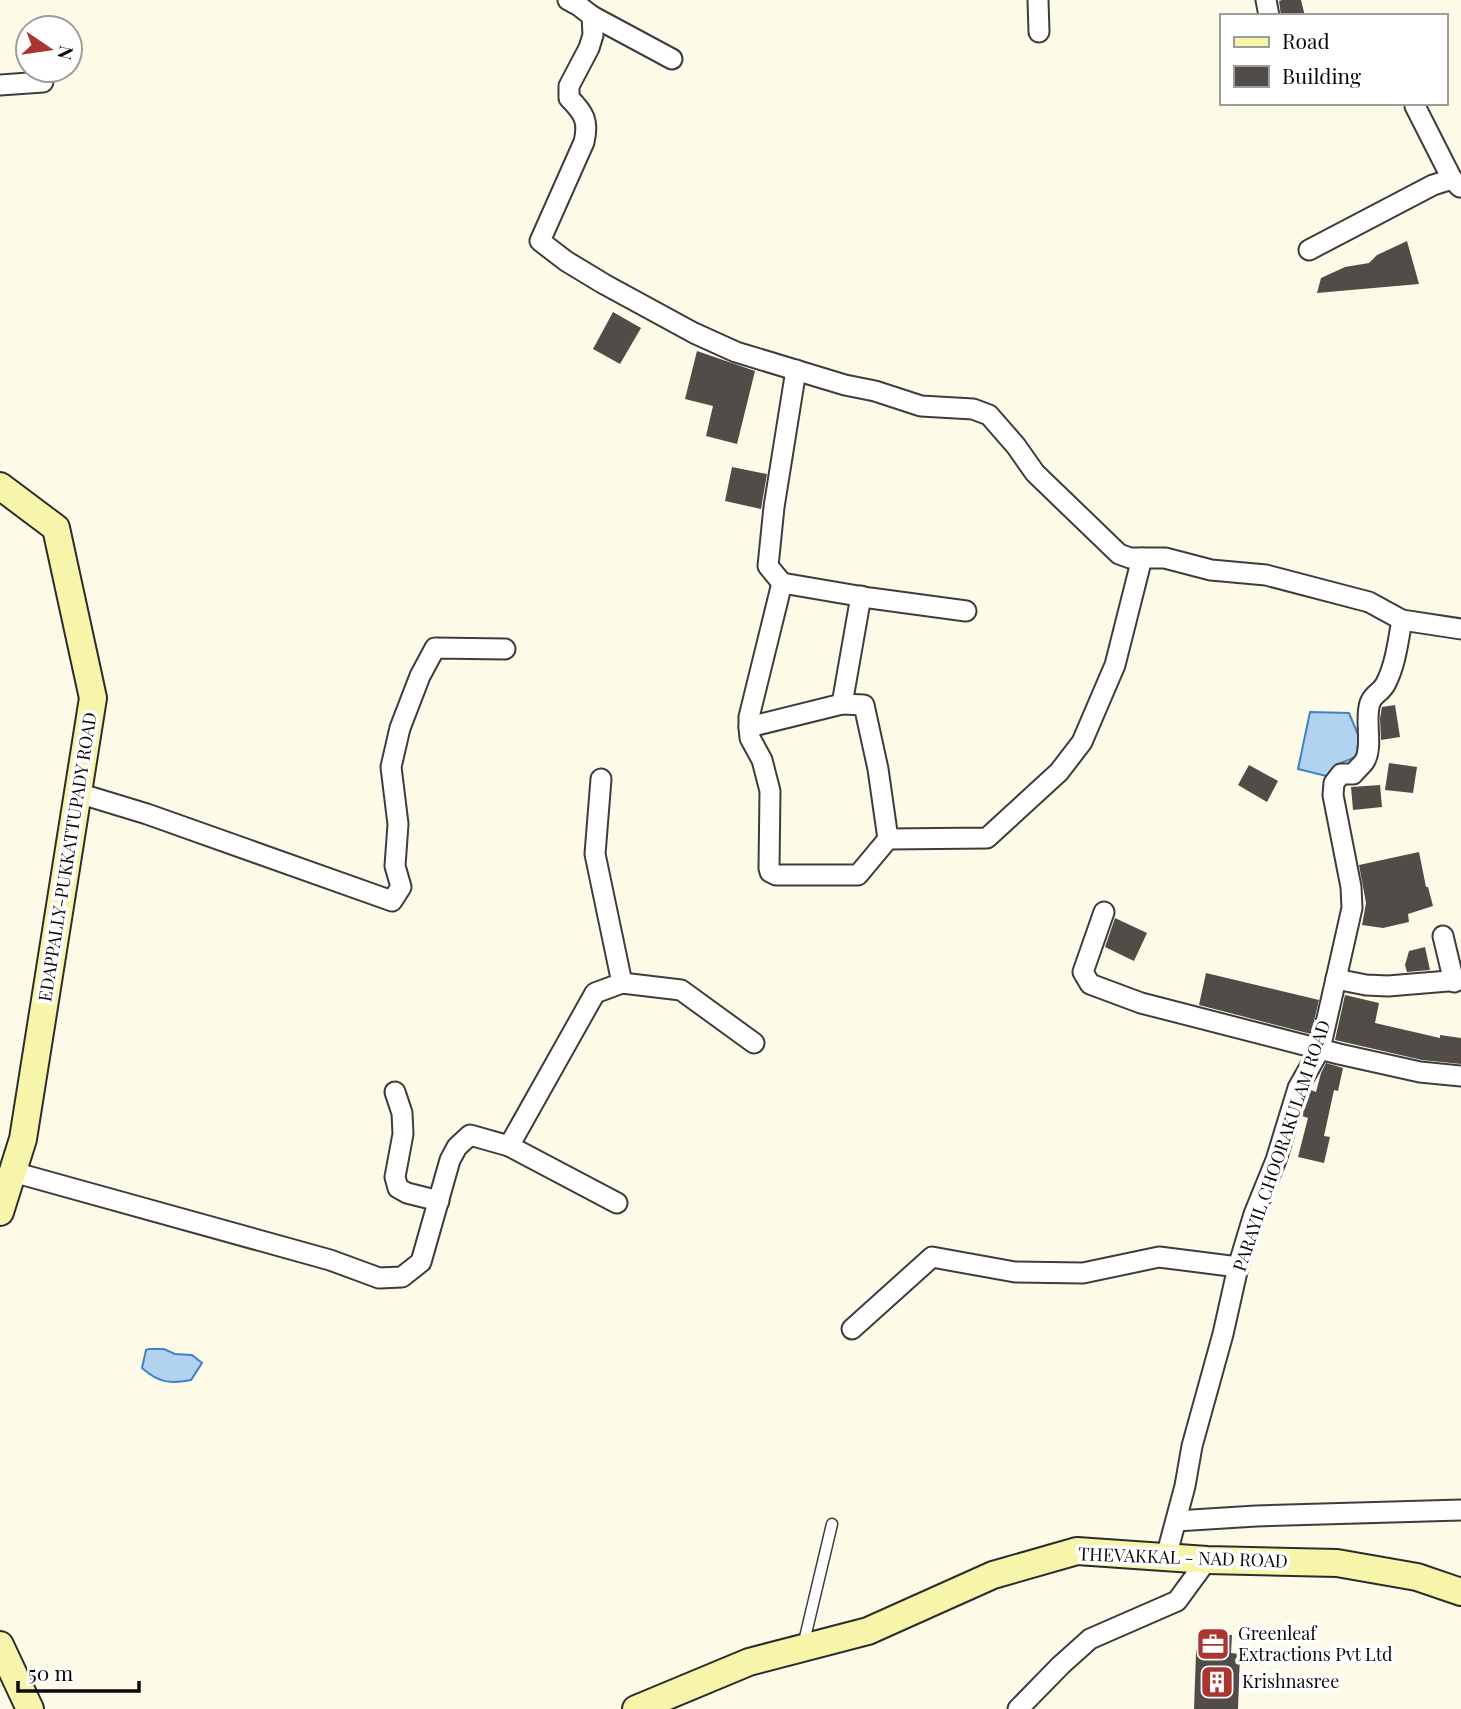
<svg xmlns="http://www.w3.org/2000/svg" width="1461" height="1709" font-family="'Playfair Display',serif">
<style>
.water{fill:#b2d3ef;stroke:#4181bf;stroke-width:2}
.building{fill:#514c47}
.lines{fill:none;stroke-linecap:round;stroke-linejoin:round}
.service-casing{stroke:#3d3d3d;stroke-width:13}
.minor-casing{stroke:#3d3d3d;stroke-width:23}
.secondary-casing{stroke:#2c2c2c;stroke-width:30}
.service{stroke:#fff;stroke-width:10}
.minor{stroke:#fff;stroke-width:19}
.secondary{stroke:#f7f5a9;stroke-width:26}
.labels{text-anchor:middle;stroke-width:7;stroke-linejoin:round;paint-order:stroke}
.street-label{font-size:18px;fill:#0a0a0a;stroke:#fff}
.poi-label{font-size:18px;fill:#0a0a0a;stroke:#fff;text-anchor:start}
</style>
<rect width="100%" height="100%" fill="#fdfbe8"/>
<g class="water">
<polygon points="1310,712 1349,713 1359,737 1356,757 1338,764 1326,776 1298,769"/>
<path d="M 149,1349 L 164,1349 L 175,1354 L 192,1355 L 202,1363 L 191,1380 C 170,1384 159,1383 142,1368 L 146,1350 Z"/>
</g>
<g class="building">
<polygon points="1282,0 1301,0 1305,16 1281,16 1279,1"/>
<polygon points="1407,241 1419,284 1317,293 1321,278 1345,267 1369,263 1377,255"/>
<polygon points="613,312 641,328 620,364 593,349"/>
<polygon points="697,351 755,371 737,444 706,436 713,406 685,399"/>
<polygon points="732,467 767,474 761,509 725,501"/>
<polygon points="1395,705 1400,737 1381,740 1380,718 1382,707"/>
<polygon points="1389,763 1417,767 1413,793 1385,790"/>
<polygon points="1249,765 1278,781 1267,802 1238,785"/>
<polygon points="1380,785 1382,807 1353,810 1351,787"/>
<polygon points="1419,852 1426,887 1428,887 1433,906 1408,914 1409,922 1383,928 1362,925 1366,903 1359,865"/>
<polygon points="1115,918 1147,933 1134,961 1105,947"/>
<polygon points="1425,947 1430,970 1407,972 1405,965 1409,951"/>
<polygon points="1206,973 1319,1000 1311,1034 1199,1005"/>
<polygon points="1345,995 1379,1003 1375,1023 1440,1038 1440,1035 1461,1038 1461,1064 1422,1060 1335,1040"/>
<polygon points="1326,1063 1343,1068 1338,1091 1334,1090 1324,1136 1330,1137 1324,1163 1298,1157 1308,1118 1302,1116 1309,1093 1311,1090 1316,1092 1321,1073"/>
<polygon points="1211,1635 1232,1635 1231,1653 1240,1654 1238,1709 1194,1709 1196,1653 1198,1642 1205,1636"/>
</g>
<g class="lines">
<defs>
<polyline id="service" points="803,1646 832,1524"/>
<g id="minor">
<path d="M 568,0 L 579,6 L 592,16 L 593,35 L 589,48 L 569,86 L 569,98 C 584,113 589,121 584,142 L 540,241 L 566,261 L 604,284 L 694,333 L 736,352 L 845,385 L 875,391 L 921,406 L 973,409 L 989,415 L 1016,446 L 1035,473 L 1119,554 L 1130,558 L 1165,558 L 1211,570 L 1266,575 L 1369,602 L 1402,620 C 1398,641 1396,663 1386,683 C 1382,692 1373,694 1370,703 C 1364,720 1374,748 1364,762 C 1361,766 1356,770 1353,774 L 1341,774 L 1334,783 L 1333,795 L 1351,887 L 1352,908 L 1336,979"/>
<polyline points="1038,0 1039,32"/>
<polyline points="1266,0 1269,16"/>
<polyline points="592,16 672,59"/>
<polyline points="0,85 43,82"/>
<polyline points="1415,106 1452,179 1460,187"/>
<polyline points="1309,250 1433,185 1452,179"/>
<polyline points="796,370 774,507 768,566 782,583 870,598 966,611"/>
<polyline points="782,583 749,717 749,727 750,738 762,760 770,791 769,868 770,872 776,875 858,875 888,839 878,769 864,705 842,704"/>
<polyline points="1402,620 1461,629"/>
<polyline points="749,727 842,704 861,596"/>
<polyline points="78,793 147,814 392,901 401,887 395,866 398,824 391,767 400,728 420,676 435,648 505,649"/>
<polyline points="888,839 987,838 1059,772 1082,742 1115,665 1142,558"/>
<polyline points="1104,912 1083,972 1090,984 1141,1003 1339,1054 1420,1072 1461,1076"/>
<polyline points="1443,936 1454,982"/>
<polyline points="622,983 681,990 754,1043"/>
<polyline points="395,1092 402,1113 403,1134 395,1177 398,1188 407,1193 439,1201"/>
<polyline points="509,1146 595,993 622,983 595,854 601,779"/>
<polyline points="13,1172 330,1260 379,1278 402,1277 421,1262 450,1160 457,1147 470,1135 509,1146 617,1203"/>
<polyline points="852,1329 932,1257 1015,1272 1083,1273 1159,1257 1238,1267"/>
<polyline points="1176,1521 1256,1516 1461,1510"/>
<polyline points="1166,1557 1185,1486 1192,1446 1223,1334 1238,1267 1254,1214 1276,1160 1298,1088 1320,1049 1336,979 1366,985 1388,986 1461,980"/>
<polyline points="1018,1709 1061,1665 1090,1639 1177,1601 1207,1560"/>
</g>
<g id="secondary">
<polyline points="0,486 56,528 93,698 23,1139 0,1212"/>
<polyline points="0,1645 30,1709"/>
<polyline points="636,1709 749,1662 868,1631 993,1575 1077,1551 1207,1560 1337,1563 1417,1577 1461,1592"/>
</g>
</defs>
<use href="#service" class="service-casing"/>
<use href="#minor" class="minor-casing"/>
<use href="#secondary" class="secondary-casing"/>
<use href="#service" class="service"/>
<use href="#minor" class="minor"/>
<use href="#secondary" class="secondary"/>
</g>
<defs>
<symbol id="office-square" viewBox="-11 -11 22 22"><rect x="-9" y="-9" width="18" height="18" rx="4" fill="#ab3631" stroke="#fff"/><path d="M-6-3h4V-5.5h4V-3h4V5H-6ZM-1-4.5V-3h2v-1.5ZM-6 0V1H6V0Z" fill="#fff"/></symbol>
<symbol id="building-square" viewBox="-11 -11 22 22"><rect x="-9" y="-9" width="18" height="18" rx="4" fill="#ab3631" stroke="#fff"/><path d="M-4-6H4V6H1V3H-1V6H-4ZM-2.5-4.3h1.7v1.8h-1.7ZM.8-4.3h1.7v1.8H.8ZM-2.5-1h1.7V.8h-1.7ZM.8-1h1.7V.8H.8Z" fill="#fff"/></symbol>
</defs>
<g fill-rule="evenodd">
<use href="#office-square" x="1194" y="1625" width="38" height="38"/>
<use href="#building-square" x="1198" y="1663" width="38" height="38"/>
</g>
<g class="labels">
<g class="street-label">
<text transform="translate(68 857) rotate(-81)" y="6">EDAPPALLY-PUKKATTUPADY ROAD</text>
<text transform="translate(1282 1146) rotate(-71)" y="6">PARAYIL CHOORAKULAM ROAD</text>
<text transform="translate(1183 1558) rotate(2)" y="6">THEVAKKAL - NAD ROAD</text>
</g>
<g class="poi-label">
<text x="1238" y="1640">Greenleaf<tspan x="1238" dy="21">Extractions Pvt Ltd</tspan></text>
<text x="1242" y="1688">Krishnasree</text>
</g>
</g>
<rect x="1220" y="14" width="228" height="91" fill="#ffffff" stroke="#9d9d9d" stroke-width="2"/>
<rect x="1234" y="37" width="35" height="10" fill="#f7f5a9" stroke="#9d9d9d" stroke-width="2"/>
<text x="1282" y="49" font-size="21" fill="#0a0a0a">Road</text>
<rect x="1234" y="66" width="35" height="21" fill="#514c47" stroke="#9d9d9d" stroke-width="2"/>
<text x="1282" y="84" font-size="21" fill="#0a0a0a">Building</text>
<g transform="translate(49 49) rotate(103)"><circle r="33" fill="#ffffff" stroke="#9d9d9d" stroke-width="2"/>
<path d="M0-5L12 26L0 18L-12 26Z" fill="#ab3631"/>
<text y="-10" font-size="19" font-weight="bold" text-anchor="middle" fill="#0a0a0a">N</text>
</g>
<path d="M18 1681v10h121v-10" fill="none" stroke="#0a0a0a" stroke-width="3.5"/>
<text x="28" y="1681" font-size="21" fill="#0a0a0a" stroke="#ffffff" stroke-width="5" paint-order="stroke">50 m</text>
</svg>
